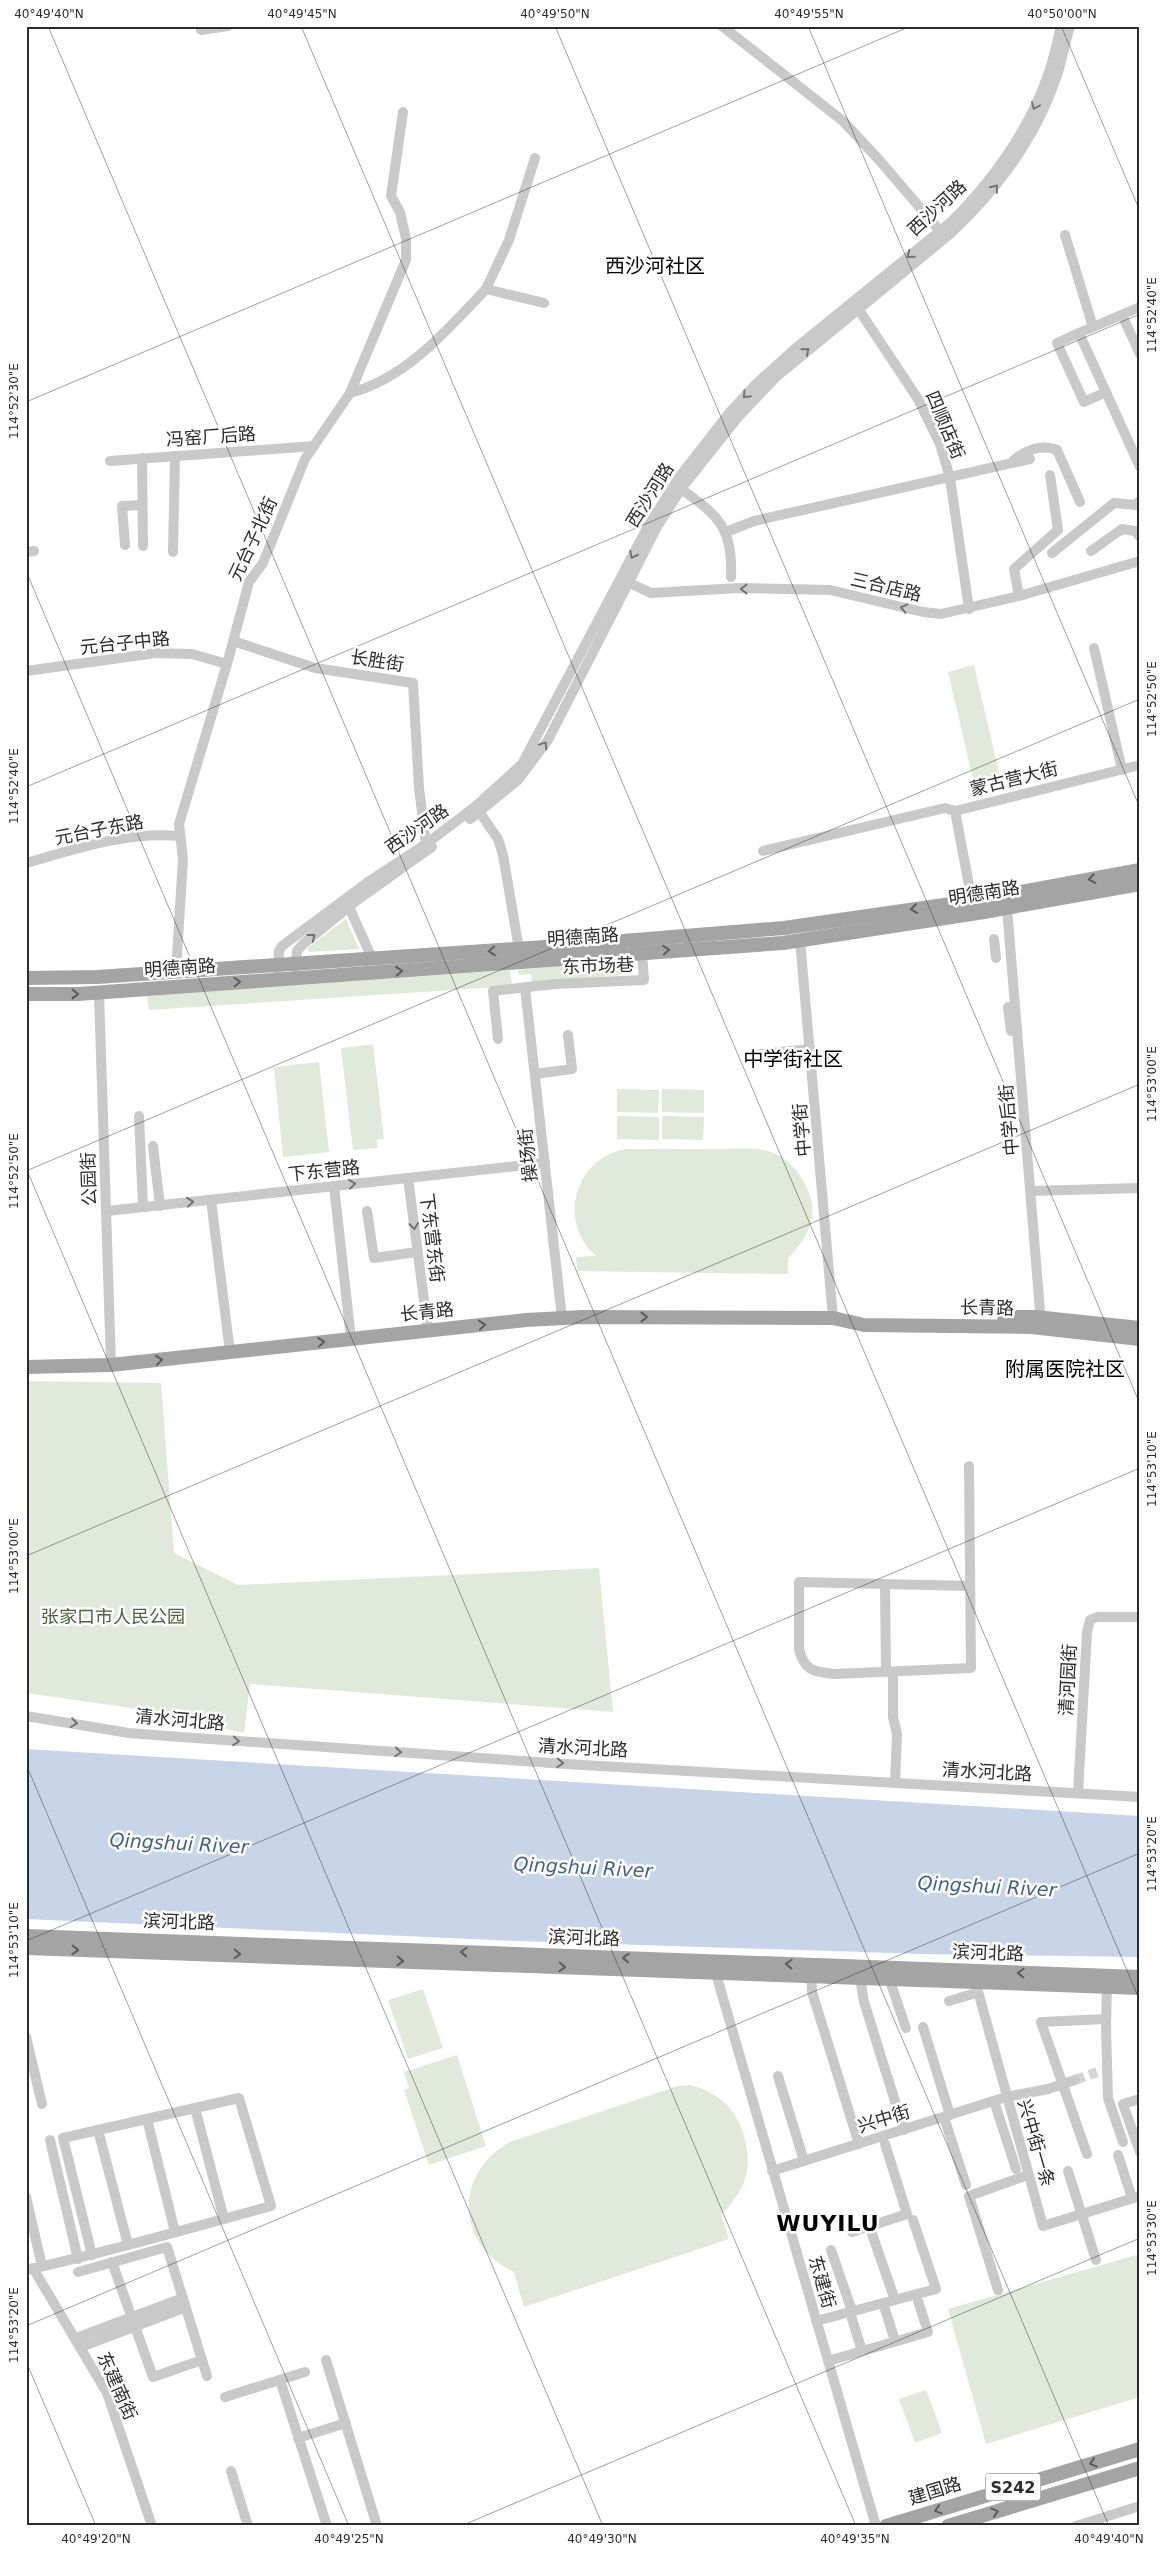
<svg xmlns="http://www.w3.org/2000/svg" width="1166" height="2552" font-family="'DejaVu Sans','Noto Sans SC',sans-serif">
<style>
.green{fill:#e0e9db}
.water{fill:#c8d5e8}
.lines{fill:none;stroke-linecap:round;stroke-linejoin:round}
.minor-tunnel{stroke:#d5d5d5;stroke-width:10;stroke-dasharray:10 5;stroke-linecap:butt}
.minor{stroke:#c9c9c9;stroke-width:10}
.major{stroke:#a4a4a4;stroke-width:14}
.oneway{stroke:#737373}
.oneway2{stroke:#5c5c5c}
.ticks{fill:none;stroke:#2c2c2c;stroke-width:1;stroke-opacity:0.45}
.labels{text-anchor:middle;stroke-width:5;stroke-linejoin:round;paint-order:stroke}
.shield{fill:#fff;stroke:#6b6b6b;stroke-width:1}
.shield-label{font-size:16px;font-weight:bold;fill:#2c2c2c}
.street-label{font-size:18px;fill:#2c2c2c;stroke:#fff}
.park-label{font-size:18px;fill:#48643e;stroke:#fff}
.water-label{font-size:19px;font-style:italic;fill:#425f87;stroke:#fff}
.quarter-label{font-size:20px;fill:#000;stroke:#fff}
.district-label{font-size:22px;font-weight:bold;letter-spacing:1px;fill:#000;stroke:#fff}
.neatline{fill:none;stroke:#2c2c2c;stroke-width:2}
.ticks-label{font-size:12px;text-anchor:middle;fill:#2c2c2c}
</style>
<rect width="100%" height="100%" fill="#fff"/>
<g class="green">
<polygon points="974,665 1000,777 974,783 948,672"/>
<polygon points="346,919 359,949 309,952 307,948"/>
<polygon points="630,959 631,974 532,983 531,974 518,975 518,970"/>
<polygon points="510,970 512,986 149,1010 147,996"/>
<polygon points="373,1044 384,1139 377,1140 378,1148 353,1150 341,1048"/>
<polygon points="319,1062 329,1152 283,1157 274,1067"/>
<polygon points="617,1089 659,1090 658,1113 617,1112"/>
<polygon points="662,1089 704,1090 704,1113 662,1112"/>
<polygon points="617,1116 659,1117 659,1140 617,1139"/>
<polygon points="662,1116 704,1117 703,1140 662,1139"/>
<path d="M 626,1149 C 658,1149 690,1149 722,1149 C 736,1149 754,1147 768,1151 C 788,1157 802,1174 809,1193 C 819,1218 806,1240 788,1258 L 788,1274 L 577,1271 L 576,1257 L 596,1256 C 557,1222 574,1158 626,1149 Z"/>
<polygon points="26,1381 161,1383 174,1553 238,1585 599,1568 613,1712 250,1684 244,1733 145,1710 26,1693"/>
<polygon points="423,1989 443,2048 408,2059 388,2000"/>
<polygon points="457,2055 486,2146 429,2165 404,2090 409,2088 404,2072"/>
<path d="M 691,2085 C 704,2089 715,2094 725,2103 C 743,2119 753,2157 745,2179 C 740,2193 731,2205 721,2215 L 729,2239 L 524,2307 L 514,2272 C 455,2245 454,2173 510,2142 L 678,2086 Z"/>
<polygon points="1140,2254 1140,2397 986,2444 948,2309"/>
<polygon points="926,2390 942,2433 915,2443 899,2399"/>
</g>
<polygon class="water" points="26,1749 1140,1816 1140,1957 922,1954 518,1941 26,1919"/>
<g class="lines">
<polyline class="minor-tunnel" points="1075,2080 1097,2072"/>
<g class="minor">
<polyline points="201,26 201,30 228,26"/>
<polyline points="722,26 843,121 880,161 940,231"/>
<polyline points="1065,235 1093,327"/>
<polyline points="486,289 509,240 535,158"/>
<polyline points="855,304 918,399 940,444 950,478 969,609"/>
<polyline points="1140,307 1079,333 1140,467"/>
<polyline points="1122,315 1140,354"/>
<polyline points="1079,333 1057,343 1084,402 1106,392"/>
<path d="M 350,393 C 406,379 448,329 486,289 L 544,303"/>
<polyline points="142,458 143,546"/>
<path d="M 1014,460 C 1025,450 1042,444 1057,450 L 1080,502"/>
<polyline points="110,461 314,446"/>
<path d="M 681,489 C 719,516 733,528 731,577"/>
<polyline points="726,532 754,521 1030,459"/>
<polyline points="125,545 122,506 142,505"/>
<polyline points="1091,551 1122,529 1135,531 1140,537"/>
<polyline points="26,552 34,551"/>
<polyline points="173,552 175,456"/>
<polyline points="1052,553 1114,503 1135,505 1140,501"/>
<polyline points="623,580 651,593 739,588 830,590 923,612 941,614 1019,596 1140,561"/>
<polyline points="1019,596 1014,569 1058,530 1050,475"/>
<polyline points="233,641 315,668 413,683 419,788 426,844 429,848"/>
<polyline points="1094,648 1122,770"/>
<polyline points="26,671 156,653 192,654 227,664"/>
<polyline points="476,807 498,839 503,855 519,949"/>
<path d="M 470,819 L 518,780 L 548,740 L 657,527 L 681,489 L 739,416 L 775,378 L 950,234 C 997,190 1035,140 1056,78 C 1062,61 1065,43 1070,26"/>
<polyline points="763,851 945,808 955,811"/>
<path d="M 26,863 C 75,849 128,831 179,836"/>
<polyline points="972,901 955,811 1140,765"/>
<polyline points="349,907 372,958"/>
<polyline points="1007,908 1041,1323"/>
<polyline points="994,939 996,958"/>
<polyline points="800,940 833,1318"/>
<polyline points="295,968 297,951 303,944 356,901 432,847"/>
<path d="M 278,970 L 279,951 L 282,946 L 368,882 L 426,844 L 476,806 L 522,764 L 647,528 L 680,476 L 730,412 L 757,383 L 796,348 L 951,222 C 992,182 1029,130 1048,75 C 1054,59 1057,42 1061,26"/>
<polyline points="176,972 183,859 179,824 227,664 249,582 263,563 305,459 350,393 406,260 406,239 400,212 391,196 403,112"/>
<polyline points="525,988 562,1318"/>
<polyline points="99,993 111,1365"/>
<polyline points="1008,1007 1011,1031"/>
<polyline points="498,1039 493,991 555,984 644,980 642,952"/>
<polyline points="760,1054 811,1049"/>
<polyline points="535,1074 572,1069 568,1035"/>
<polyline points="139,1116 143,1207"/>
<polyline points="153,1146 160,1206"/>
<polyline points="408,1178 428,1331"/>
<polyline points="334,1186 351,1339"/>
<polyline points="1031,1191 1140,1188"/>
<polyline points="211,1200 230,1352"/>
<polyline points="107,1211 545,1163"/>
<polyline points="367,1211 374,1258 417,1252"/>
<path d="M 969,1466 L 971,1668 L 834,1674 C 813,1672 804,1670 799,1649 L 799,1582 L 970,1586"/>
<polyline points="885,1584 886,1672"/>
<polyline points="893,1672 893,1717 897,1734 895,1783"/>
<polyline points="26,1716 129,1733 167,1736 566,1764 1140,1797"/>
<polyline points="1078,1793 1087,1632 1090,1620 1097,1617 1140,1617"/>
<polyline points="714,1967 876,2526"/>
<polyline points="811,1969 812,1992 859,2144"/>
<polyline points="859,1972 864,2002 904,2130"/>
<polyline points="890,1974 891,1984 906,2028"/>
<polyline points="974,1977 1043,2226 1140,2196"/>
<polyline points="1107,1981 1106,2028 1108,2098 1123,2142"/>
<polyline points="949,2001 976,1993"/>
<polyline points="923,2027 950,2115"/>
<polyline points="26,2037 42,2104"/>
<polyline points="778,2076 804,2161"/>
<polyline points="1140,2099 1123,2104 1140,2152"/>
<polyline points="994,2101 1016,2169"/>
<polyline points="195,2108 224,2219"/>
<polyline points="944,2117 966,2185"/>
<polyline points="147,2119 175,2232"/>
<polyline points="98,2130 128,2245"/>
<polyline points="50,2140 78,2259"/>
<polyline points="1087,2154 1041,2022 1106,2019"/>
<polyline points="1118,2155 1132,2198"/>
<polyline points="772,2171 1006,2097 1048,2089 1075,2080"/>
<polyline points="1068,2171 1096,2260"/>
<polyline points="26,2197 42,2266"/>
<polyline points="852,2232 907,2214 885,2144"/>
<polyline points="872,2234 895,2300"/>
<polyline points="831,2250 852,2311"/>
<polyline points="112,2262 153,2377 202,2360"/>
<polyline points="33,2268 107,2393 152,2526"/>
<path d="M 26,2270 C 109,2252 190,2228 271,2206 L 239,2098 L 63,2138 L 92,2255"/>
<polyline points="78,2272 167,2247 207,2376"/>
<polyline points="998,2290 969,2196 1028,2175"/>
<polyline points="885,2309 895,2341"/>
<polyline points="852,2319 862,2351"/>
<polyline points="816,2321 936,2289 913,2220"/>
<polyline points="76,2338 183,2298"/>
<polyline points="81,2347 186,2307"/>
<polyline points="326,2360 377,2526"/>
<polyline points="828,2361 928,2332 918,2301"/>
<polyline points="280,2380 327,2526"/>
<polyline points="225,2397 305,2372"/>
<polyline points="298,2438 346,2423"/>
<polyline points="231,2471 248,2526"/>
<polyline points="1076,2526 1140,2506"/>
</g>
<g class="major">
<polyline points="26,978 97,977 574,945 784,928 972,901 1140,870"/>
<polyline points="26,994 78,994 783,943 984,912 1140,884"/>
<polyline points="1004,1317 1035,1317 1140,1328"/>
<polyline points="26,1367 111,1365 526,1320 583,1317 833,1318 864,1325 1031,1327 1140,1339"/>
<polyline points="26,1936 1140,1977"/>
<polyline points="26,1948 1140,1988"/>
<polyline points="886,2526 1140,2449"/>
<polyline points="948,2526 1140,2468"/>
</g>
</g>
<defs><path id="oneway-chevron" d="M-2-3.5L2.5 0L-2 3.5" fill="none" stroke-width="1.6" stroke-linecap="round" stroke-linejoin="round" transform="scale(1.25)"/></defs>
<g class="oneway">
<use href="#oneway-chevron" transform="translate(1035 106) rotate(113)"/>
<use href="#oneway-chevron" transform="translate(995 188) rotate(-51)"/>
<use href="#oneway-chevron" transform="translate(910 255) rotate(141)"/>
<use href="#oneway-chevron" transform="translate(806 351) rotate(-40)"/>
<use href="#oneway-chevron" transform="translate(746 395) rotate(133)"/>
<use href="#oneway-chevron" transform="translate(633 555) rotate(117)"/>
<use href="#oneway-chevron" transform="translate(744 589) rotate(-180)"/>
<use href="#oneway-chevron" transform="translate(904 608) rotate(-167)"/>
<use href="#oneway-chevron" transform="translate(544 745) rotate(-56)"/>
<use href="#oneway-chevron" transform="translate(312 937) rotate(-38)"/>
<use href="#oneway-chevron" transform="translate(352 1184) rotate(-6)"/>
<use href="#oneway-chevron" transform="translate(190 1202) rotate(-6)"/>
<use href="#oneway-chevron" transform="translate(414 1226) rotate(83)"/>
<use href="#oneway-chevron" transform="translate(74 1723) rotate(9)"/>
<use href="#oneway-chevron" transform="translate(236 1741) rotate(4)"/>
<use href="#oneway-chevron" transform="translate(398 1752) rotate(4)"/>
<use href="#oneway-chevron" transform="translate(560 1763) rotate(4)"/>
</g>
<g class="oneway2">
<use href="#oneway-chevron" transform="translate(1092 879) rotate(170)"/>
<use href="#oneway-chevron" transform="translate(914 909) rotate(172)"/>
<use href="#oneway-chevron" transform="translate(666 950) rotate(-4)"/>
<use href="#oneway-chevron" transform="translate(492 951) rotate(176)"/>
<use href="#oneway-chevron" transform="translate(399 971) rotate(-5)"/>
<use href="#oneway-chevron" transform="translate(237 982) rotate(-3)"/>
<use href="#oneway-chevron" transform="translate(75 994)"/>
<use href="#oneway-chevron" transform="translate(644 1317)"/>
<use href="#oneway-chevron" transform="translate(482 1325) rotate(-6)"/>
<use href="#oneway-chevron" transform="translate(321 1342) rotate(-6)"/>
<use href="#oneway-chevron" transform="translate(159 1360) rotate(-6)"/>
<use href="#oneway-chevron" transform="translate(75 1950) rotate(2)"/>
<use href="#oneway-chevron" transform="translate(464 1952) rotate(-178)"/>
<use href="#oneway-chevron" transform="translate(237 1954) rotate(2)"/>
<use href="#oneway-chevron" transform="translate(626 1958) rotate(-178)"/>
<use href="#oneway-chevron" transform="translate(400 1961) rotate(2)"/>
<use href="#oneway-chevron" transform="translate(789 1964) rotate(-178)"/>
<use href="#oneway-chevron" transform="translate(562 1967) rotate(2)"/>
<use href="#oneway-chevron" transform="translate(1021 1973) rotate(-178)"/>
<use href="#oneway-chevron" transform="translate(1093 2463) rotate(163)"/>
<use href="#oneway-chevron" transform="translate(938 2510) rotate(163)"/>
<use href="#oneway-chevron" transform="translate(995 2512) rotate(-17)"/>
</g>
<path class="ticks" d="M 48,26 L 1109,2526M 301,26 L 1140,2001M 555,26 L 1140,1404M 808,26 L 1140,808M 1061,26 L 1140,211M 26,402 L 911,26M 26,571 L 856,2526M 26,787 L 1140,314M 26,1168 L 603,2526M 26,1171 L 1140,699M 26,1556 L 1140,1084M 26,1764 L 349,2526M 26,1941 L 1140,1468M 26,2326 L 1140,1853M 26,2361 L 96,2526M 461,2526 L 1140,2238"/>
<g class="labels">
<rect class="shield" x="985.5" y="2473.5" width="55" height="27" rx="4"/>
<g class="shield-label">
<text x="1013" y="2493">S242</text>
</g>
<g class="street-label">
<text transform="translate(937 208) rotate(-43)" y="6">西沙河路</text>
<text transform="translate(945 425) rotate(67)" y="6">四顺店街</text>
<text transform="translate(211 437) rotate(-4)" y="6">冯窑厂后路</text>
<text transform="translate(650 495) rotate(-58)" y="6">西沙河路</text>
<text transform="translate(253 539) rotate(-65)" y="6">元台子北街</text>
<text transform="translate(886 587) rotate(13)" y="6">三合店路</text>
<text transform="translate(125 643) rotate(-6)" y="6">元台子中路</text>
<text transform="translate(377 661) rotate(9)" y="6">长胜街</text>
<text transform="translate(1014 779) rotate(-14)" y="6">蒙古营大街</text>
<text transform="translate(417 829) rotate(-35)" y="6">西沙河路</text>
<text transform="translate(99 830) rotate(-11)" y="6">元台子东路</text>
<text transform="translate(984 893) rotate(-9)" y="6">明德南路</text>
<text transform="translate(583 937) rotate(-4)" y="6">明德南路</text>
<text transform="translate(598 966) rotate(-2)" y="6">东市场巷</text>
<text transform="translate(180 968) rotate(-4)" y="6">明德南路</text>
<text transform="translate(1009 1120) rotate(-95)" y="6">中学后街</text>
<text transform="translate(802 1130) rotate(-95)" y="6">中学街</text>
<text transform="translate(528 1155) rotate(-96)" y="6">操场街</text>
<text transform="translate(324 1171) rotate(-6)" y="6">下东营路</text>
<text transform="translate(89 1179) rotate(-92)" y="6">公园街</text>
<text transform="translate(432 1238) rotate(83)" y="6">下东营东街</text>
<text transform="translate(987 1308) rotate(1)" y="6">长青路</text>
<text transform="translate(427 1312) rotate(-6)" y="6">长青路</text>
<text transform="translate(1068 1680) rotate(-87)" y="6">清河园街</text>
<text transform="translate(180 1720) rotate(5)" y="6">清水河北路</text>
<text transform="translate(583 1748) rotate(3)" y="6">清水河北路</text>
<text transform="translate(987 1772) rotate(3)" y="6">清水河北路</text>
<text transform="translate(179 1922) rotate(2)" y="6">滨河北路</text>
<text transform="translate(584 1938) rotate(2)" y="6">滨河北路</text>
<text transform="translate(988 1953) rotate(2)" y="6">滨河北路</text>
<text transform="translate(884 2119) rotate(-17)" y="6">兴中街</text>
<text transform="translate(1036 2143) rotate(74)" y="6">兴中街一条</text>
<text transform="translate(822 2282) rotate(74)" y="6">东建街</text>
<text transform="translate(117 2386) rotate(66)" y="6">东建南街</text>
<text transform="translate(935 2491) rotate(-17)" y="6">建国路</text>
</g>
<g class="park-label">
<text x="113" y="1623">张家口市人民公园</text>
</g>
<g class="water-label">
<text transform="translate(179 1843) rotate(3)" y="7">Qingshui River</text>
<text transform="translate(583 1867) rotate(3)" y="7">Qingshui River</text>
<text transform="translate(987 1886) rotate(3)" y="7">Qingshui River</text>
</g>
<g class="quarter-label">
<text x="655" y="273">西沙河社区</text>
<text x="793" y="1066">中学街社区</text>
<text x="1065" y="1376">附属医院社区</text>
</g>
<g class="district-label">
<text x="828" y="2231">WUYILU</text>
</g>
</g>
<rect width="1166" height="2552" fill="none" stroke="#ffffff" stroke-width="55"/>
<rect x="28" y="28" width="1110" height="2496" class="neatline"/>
<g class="ticks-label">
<text x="49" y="18">40°49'40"N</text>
<text x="302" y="18">40°49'45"N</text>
<text x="555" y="18">40°49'50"N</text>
<text x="809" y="18">40°49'55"N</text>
<text x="1062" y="18">40°50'00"N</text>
<text transform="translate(1152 315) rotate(-90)" y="4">114°52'40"E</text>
<text transform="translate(14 401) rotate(-90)" y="4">114°52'30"E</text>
<text transform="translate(1152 699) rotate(-90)" y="4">114°52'50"E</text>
<text transform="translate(14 786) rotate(-90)" y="4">114°52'40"E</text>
<text transform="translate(1152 1084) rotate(-90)" y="4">114°53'00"E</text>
<text transform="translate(14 1171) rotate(-90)" y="4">114°52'50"E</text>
<text transform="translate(1152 1469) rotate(-90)" y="4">114°53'10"E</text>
<text transform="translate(14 1556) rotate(-90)" y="4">114°53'00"E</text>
<text transform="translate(1152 1854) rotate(-90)" y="4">114°53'20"E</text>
<text transform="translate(14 1940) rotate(-90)" y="4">114°53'10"E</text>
<text transform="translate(1152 2238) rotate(-90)" y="4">114°53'30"E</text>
<text transform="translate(14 2325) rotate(-90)" y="4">114°53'20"E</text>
<text x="96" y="2543">40°49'20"N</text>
<text x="349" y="2543">40°49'25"N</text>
<text x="602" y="2543">40°49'30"N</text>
<text x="855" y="2543">40°49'35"N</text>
<text x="1109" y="2543">40°49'40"N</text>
</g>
</svg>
